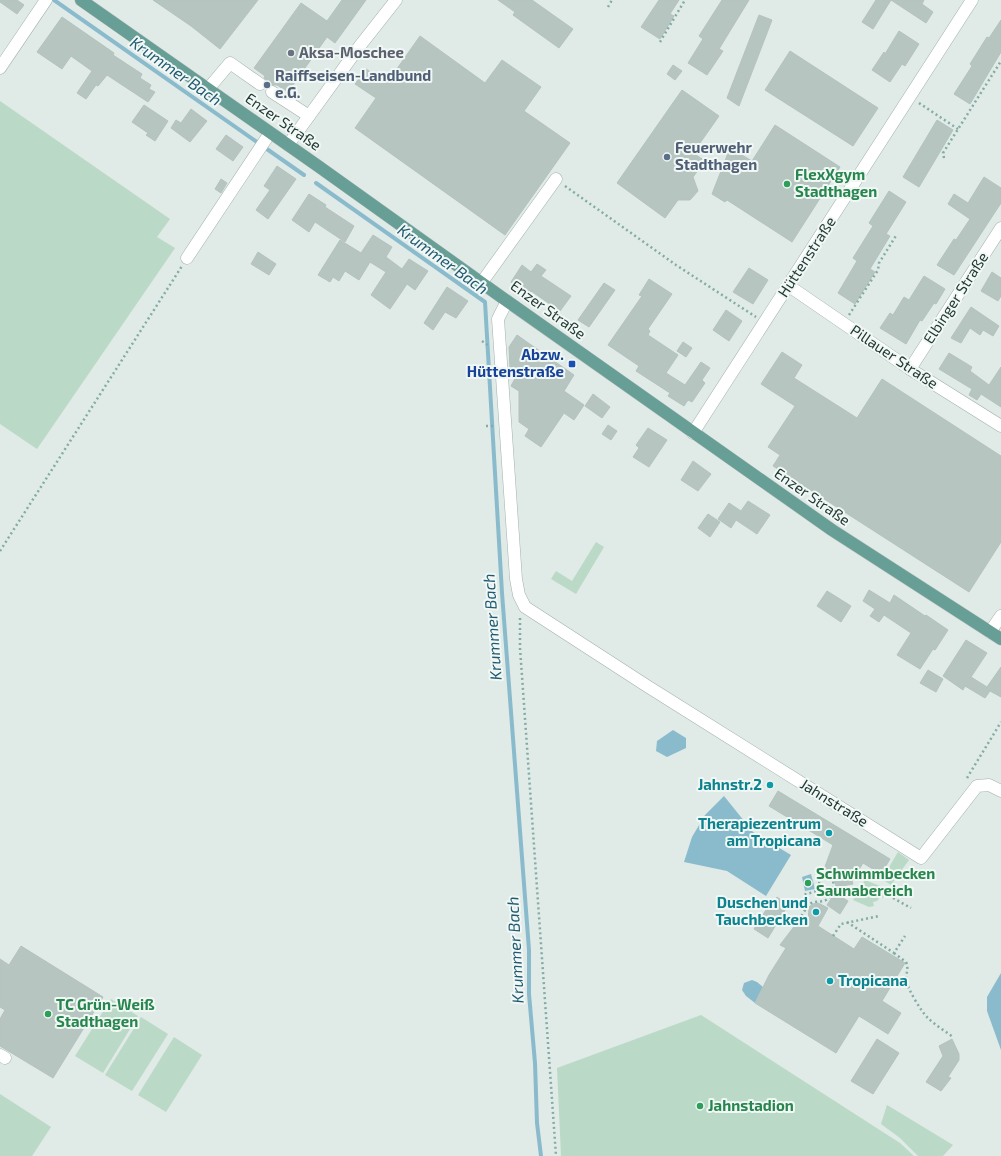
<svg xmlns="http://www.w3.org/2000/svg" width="1001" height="1156" font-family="'Exo 2',sans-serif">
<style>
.green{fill:#badac7}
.water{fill:#8abbcd}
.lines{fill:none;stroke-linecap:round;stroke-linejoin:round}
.stream{stroke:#8abbcd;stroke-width:4}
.building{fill:#b6c5c0;stroke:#b3c3bf}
.minor-casing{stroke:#a3b2ae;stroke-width:13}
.major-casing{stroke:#bdc4c3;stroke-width:13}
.path{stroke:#82aca4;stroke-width:2.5;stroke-dasharray:2 3;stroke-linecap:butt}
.minor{stroke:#fff;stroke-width:12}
.major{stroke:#679e96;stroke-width:12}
.worship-dot{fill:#6b7280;stroke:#f0f7f4;stroke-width:1.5}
.service-dot{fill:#5c6f8a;stroke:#f0f7f4;stroke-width:1.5}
.leisure-dot{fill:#2e9e5b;stroke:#f0f7f4;stroke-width:1.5}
.transit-dot{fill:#1a4fb4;stroke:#f0f7f4;stroke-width:1.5}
.culture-dot{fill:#0f9aa8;stroke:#f0f7f4;stroke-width:1.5}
.labels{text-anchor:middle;stroke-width:4;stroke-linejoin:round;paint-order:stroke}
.worship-label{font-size:15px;font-weight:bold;fill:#5b616d;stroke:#f0f7f4;text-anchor:start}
.service-label{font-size:15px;font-weight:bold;fill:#4e5e75;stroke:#f0f7f4;text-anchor:start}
.street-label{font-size:15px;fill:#223a36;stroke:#f0f7f4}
.leisure-label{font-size:15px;font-weight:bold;fill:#27864d;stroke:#f0f7f4;text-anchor:start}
.transit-label{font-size:15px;font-weight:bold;fill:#164399;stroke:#f0f7f4;text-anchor:end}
.culture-label{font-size:15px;font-weight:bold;fill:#0d838f;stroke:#f0f7f4;text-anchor:end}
.water-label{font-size:16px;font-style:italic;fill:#1f5a72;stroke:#f0f7f4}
</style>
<rect width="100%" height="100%" fill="#e0eae7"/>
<g class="green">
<polygon points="0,101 170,219 157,237 175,248 37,449 0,424"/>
<polygon points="596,542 604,547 576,594 551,579 556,571 572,581"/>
<polygon points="898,852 909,860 891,885 882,879"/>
<polygon points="865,880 880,886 887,890 883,898 880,897 877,901 873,902 874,906 869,907 853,900"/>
<polygon points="111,999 138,1016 103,1073 75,1056"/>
<polygon points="701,1015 900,1143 914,1156 561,1156 557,1068"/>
<polygon points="141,1017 168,1034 132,1091 105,1075"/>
<polygon points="174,1037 202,1055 166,1112 138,1095"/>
<polygon points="0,1094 51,1127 32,1156 0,1156"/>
<polygon points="887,1105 953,1145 943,1156 918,1156 900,1138 881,1124"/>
</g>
<g class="water">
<polygon points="673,730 686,738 686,748 667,757 656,751 657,741"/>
<polygon points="724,796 753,832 791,855 766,896 727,871 684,862 692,837 705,815"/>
<polygon points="811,874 815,889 805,891 802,877"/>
<polygon points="1001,973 1001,1050 987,1011 987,997"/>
<polygon points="752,980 757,982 763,987 755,1003 746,996 742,990 744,983"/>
</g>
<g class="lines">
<g class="stream">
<polyline points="54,0 304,175"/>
<polyline points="316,183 485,302 502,593 529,950 529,994 535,1063 537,1123 541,1156"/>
</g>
</g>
<g class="building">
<polygon points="0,0 17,0 24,5 17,14 0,2"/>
<polygon points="153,0 258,0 220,49 191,26"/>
<polygon points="342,0 366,0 335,43 327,37 288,92 277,85 269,85 267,87 267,81 264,78 265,76 254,68 301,3 327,21"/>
<polygon points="498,0 532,0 573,29 559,48 513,15 515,12"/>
<polygon points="659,0 679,0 670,14 674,16 660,39 641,27"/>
<polygon points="722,0 749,0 719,49 723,51 707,75 688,63 703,39 699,36"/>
<polygon points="876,0 924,0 922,4 933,12 926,23 891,0 873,29 862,22"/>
<polygon points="759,15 772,20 739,106 727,98"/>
<polygon points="62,17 114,53 113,55 142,74 140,78 151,85 149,89 155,92 148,102 107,75 98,86 96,85 86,99 77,93 92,71 71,56 62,69 37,52"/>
<polygon points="1001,20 1001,52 970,104 954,94 972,66 970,64 987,37 989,38"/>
<polygon points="899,31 919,44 905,66 902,64 890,82 872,70 884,52 885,54"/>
<polygon points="420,36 485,83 502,60 541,87 524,111 570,143 505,235 355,128 376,98 355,84 366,69 387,83"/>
<polygon points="790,51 878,108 853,146 765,90"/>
<polygon points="673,65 682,71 675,80 667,74"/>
<polygon points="682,90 719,116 693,153 705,161 693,177 698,191 690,200 678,200 665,218 617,183"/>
<polygon points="144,105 168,121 155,141 146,135 148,133 132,122"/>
<polygon points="191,109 207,121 190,142 171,128 176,120 181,123"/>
<polygon points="937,120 953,130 919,187 903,177"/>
<polygon points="775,125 840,167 792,242 727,200 725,202 712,194 730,148 752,161"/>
<polygon points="226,135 243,147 233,161 216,149"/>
<polygon points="277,166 296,179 268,219 256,210 270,190 264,186"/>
<polygon points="984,177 1001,188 1001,203 954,275 937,265 954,239 956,240 970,219 948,204 954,194 968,203"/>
<polygon points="221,179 227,183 221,193 215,189"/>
<polygon points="889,191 906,202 886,234 890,236 870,269 875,272 855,304 838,293 857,261 853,258 873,226 869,223"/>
<polygon points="309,194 326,205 325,207 354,226 345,242 315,222 309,232 292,220"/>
<polygon points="373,235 392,247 386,257 402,269 409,259 428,271 415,290 407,284 390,309 371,295 386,272 370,262 359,280 345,271 339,281 333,277 330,282 318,275 340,240 361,253"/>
<polygon points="258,252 276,264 269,275 251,264"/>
<polygon points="537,264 546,270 541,276 571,296 560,311 531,291 529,295 511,282 522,265 531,272"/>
<polygon points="749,268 768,280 753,304 733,292"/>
<polygon points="992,272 1001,278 1001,296 998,301 981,291"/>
<polygon points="924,276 945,289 936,304 934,303 922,321 920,320 906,344 880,328 890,313 893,315 904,297 909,300"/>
<polygon points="649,279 672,294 648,329 650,331 648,335 678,355 666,373 685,385 701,362 710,368 702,380 705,383 692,402 688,400 684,406 668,396 670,393 636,371 639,366 608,345 642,296 639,295"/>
<polygon points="604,283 615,290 589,327 578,320"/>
<polygon points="447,287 468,301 456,318 445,312 433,330 424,323"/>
<polygon points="971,307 999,326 993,336 983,330 980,335 970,328 961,343 951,338"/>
<polygon points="726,310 742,321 729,341 713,330"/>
<polygon points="517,335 574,375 564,391 584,405 574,420 564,413 541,447 525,436 529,429 519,422 519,391 511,386 518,373 510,369 509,347"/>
<polygon points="683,342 692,348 686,357 677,351"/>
<polygon points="782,352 802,365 794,378 857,418 882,379 1001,456 1001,542 969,592 773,466 780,455 768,447 795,406 761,384"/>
<polygon points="949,353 972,367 970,371 989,385 1001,367 1001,407 981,394 977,400 969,395 972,389 939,369"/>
<polygon points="593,394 610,407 602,418 585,406"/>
<polygon points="608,425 617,431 611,440 602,434"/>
<polygon points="648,428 667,440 649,467 633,457 639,448 636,445"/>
<polygon points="693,461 711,474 698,491 681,480"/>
<polygon points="748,501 770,515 757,534 736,520 731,528 718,519 729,503 741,511"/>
<polygon points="708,514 720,522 710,537 698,528"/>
<polygon points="869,590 890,603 894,595 925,616 926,615 948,630 935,650 933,649 920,669 897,655 911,633 884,615 879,622 870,616 875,609 863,601"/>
<polygon points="827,591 851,606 841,622 817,606"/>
<polygon points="966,640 987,653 971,677 987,687 1001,667 1001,697 990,691 985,698 965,686 963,690 943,676"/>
<polygon points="928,670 943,679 936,692 920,683"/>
<polygon points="778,791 890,859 881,874 863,863 852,881 853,884 836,887 833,870 823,872 833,845 769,806"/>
<polygon points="835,893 848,901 840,914 827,905"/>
<polygon points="777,897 788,905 768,938 754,929 771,902 773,904"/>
<polygon points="818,903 828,908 818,926 854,949 862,937 905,963 882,1001 901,1013 888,1034 859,1016 836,1053 755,1003 769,975 786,948 780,945 799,920 808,925 809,907 813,904"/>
<polygon points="21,946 103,997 53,1078 0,1046 0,1019 5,1010 0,1007 0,959 9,965"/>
<polygon points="877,1039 899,1053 873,1094 851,1081"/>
<polygon points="952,1039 959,1054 959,1060 948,1077 951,1078 941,1091 926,1082 943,1056 939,1046"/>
</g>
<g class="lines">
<defs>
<g id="minor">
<polyline points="0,68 46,0"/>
<polyline points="208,89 230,63 260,84"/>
<polyline points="272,92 309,116"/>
<polyline points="288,145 359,47 396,0"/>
<polyline points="187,258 270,133"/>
<polyline points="482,282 556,179"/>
<polyline points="789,286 910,369 1001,426"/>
<polyline points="507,301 498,319 516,579 519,595 525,607 647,686 921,858 977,786 989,785 1001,791"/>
<polyline points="910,369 1001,228"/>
<polyline points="693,433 972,0"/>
<polyline points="990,632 1001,616"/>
<polyline points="0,1055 5,1058"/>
</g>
<polyline id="major" points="81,0 318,166 507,301 832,530 1001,639"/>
</defs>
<use href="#minor" class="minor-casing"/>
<use href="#major" class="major-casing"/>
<g class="path">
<polyline points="608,7 612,0"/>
<polyline points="660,42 685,0"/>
<polyline points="919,103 958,129"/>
<polyline points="944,158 943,153 1001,61"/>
<polyline points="565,186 676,265 756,317"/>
<polyline points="849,315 878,270 879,263 897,234"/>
<polyline points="482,341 489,346"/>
<polyline points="486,426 493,426"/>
<polyline points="0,551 182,266"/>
<polyline points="520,618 520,648 556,1156"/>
<polyline points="967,778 1001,722"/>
<polyline points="893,898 911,908"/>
<path d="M 799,920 C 802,915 806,908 810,904 C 815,900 821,903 826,900 C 835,895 834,882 832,874 C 820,879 820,879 817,891 L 803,895"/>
<polyline points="847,922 894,953 905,936"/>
<polyline points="833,936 841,924 879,916"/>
<path d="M 894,953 L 906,962 C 909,969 906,973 906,980 C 907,988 922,1013 928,1018 C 935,1025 945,1031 953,1037"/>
</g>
<use href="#minor" class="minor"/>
<use href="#major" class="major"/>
</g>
<circle class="worship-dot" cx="291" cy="53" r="4"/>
<g class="service-dot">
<circle cx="267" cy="85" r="4"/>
<circle cx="667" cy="157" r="4"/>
</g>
<g class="leisure-dot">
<circle cx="787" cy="184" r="4"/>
<circle cx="808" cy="883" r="4"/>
<circle cx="48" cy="1014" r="4"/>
<circle cx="700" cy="1106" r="4"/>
</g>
<rect class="transit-dot" x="568" y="360" width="8" height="8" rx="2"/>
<g class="culture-dot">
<circle cx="770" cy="785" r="4"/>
<circle cx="829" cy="833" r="4"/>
<circle cx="816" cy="912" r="4"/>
<circle cx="830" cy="981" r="4"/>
</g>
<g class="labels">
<g class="worship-label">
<text x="299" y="58">Aksa-Moschee</text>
</g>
<g class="service-label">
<text x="275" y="81">Raiffseisen-Landbund<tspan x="275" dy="17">e.G.</tspan></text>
<text x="675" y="153">Feuerwehr<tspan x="675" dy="17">Stadthagen</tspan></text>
</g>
<g class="street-label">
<text transform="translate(283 122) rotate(35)" y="5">Enzer Straße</text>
<text transform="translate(807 257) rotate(-57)" y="5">Hüttenstraße</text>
<text transform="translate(956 298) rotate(-57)" y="5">Elbinger Straße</text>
<text transform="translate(548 310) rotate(36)" y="5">Enzer Straße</text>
<text transform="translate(894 357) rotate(34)" y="5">Pillauer Straße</text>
<text transform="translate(812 497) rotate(35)" y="5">Enzer Straße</text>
<text transform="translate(834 803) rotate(32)" y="5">Jahnstraße</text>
</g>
<g class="leisure-label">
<text x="795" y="180">FlexXgym<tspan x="795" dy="17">Stadthagen</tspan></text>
<text x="816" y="879">Schwimmbecken<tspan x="816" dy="17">Saunabereich</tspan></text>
<text x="56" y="1010">TC Grün-Weiß<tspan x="56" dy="17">Stadthagen</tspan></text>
<text x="708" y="1111">Jahnstadion</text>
</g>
<g class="transit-label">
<text x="564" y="360">Abzw.<tspan x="564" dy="17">Hüttenstraße</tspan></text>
</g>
<g class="culture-label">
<text x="762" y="790">Jahnstr.2</text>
<text x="821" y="829">Therapiezentrum<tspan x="821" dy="17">am Tropicana</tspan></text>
<text x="808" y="908">Duschen und<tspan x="808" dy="17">Tauchbecken</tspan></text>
<text x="838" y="986" text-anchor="start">Tropicana</text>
</g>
<g class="water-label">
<text transform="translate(176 71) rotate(35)" y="6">Krummer Bach</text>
<text transform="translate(443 259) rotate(36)" y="6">Krummer Bach</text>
<text transform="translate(492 627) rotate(-94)" y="6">Krummer Bach</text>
<text transform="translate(515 950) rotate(-93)" y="6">Krummer Bach</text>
</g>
</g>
</svg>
